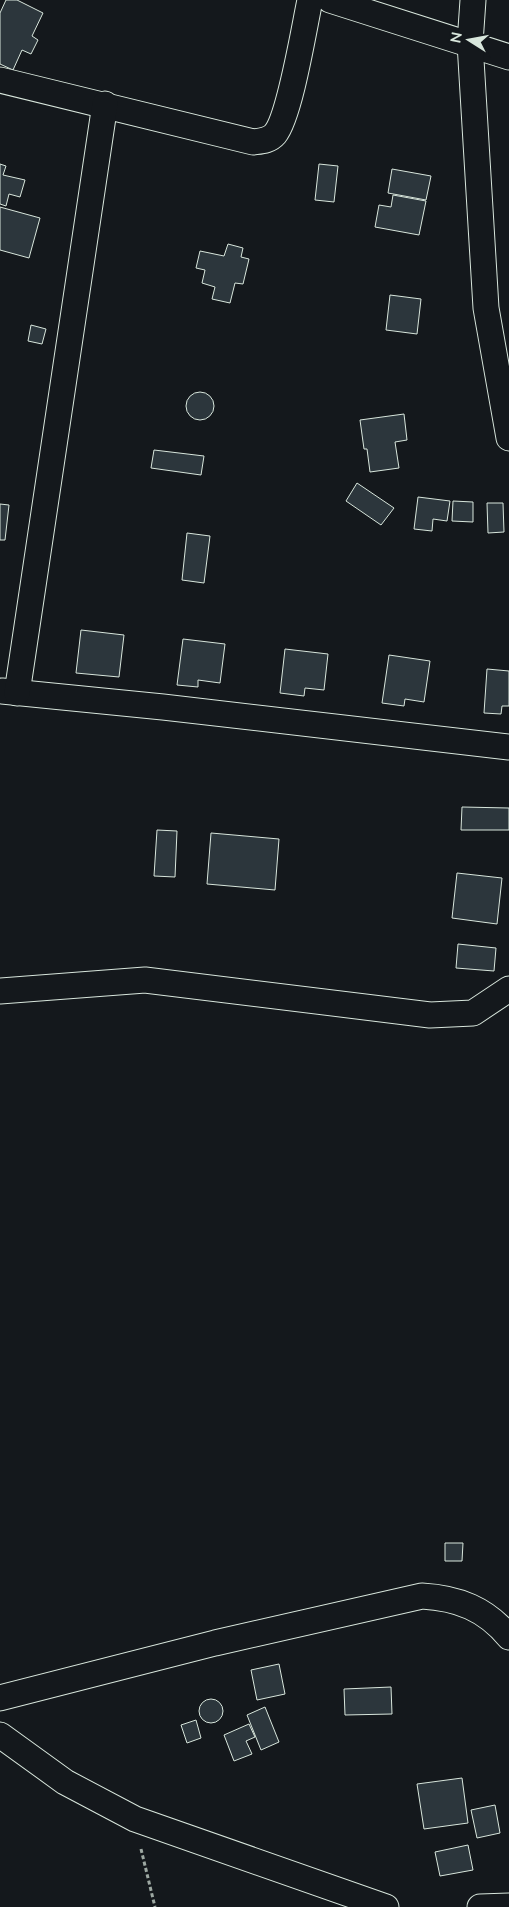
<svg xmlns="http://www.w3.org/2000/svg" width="509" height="1907" font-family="Lato,sans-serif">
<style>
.building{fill:#2c363c;stroke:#d8e6dc}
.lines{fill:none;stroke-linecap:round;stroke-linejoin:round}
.street-casing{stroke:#d8e6dc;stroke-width:27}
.path{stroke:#9da8a2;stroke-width:3;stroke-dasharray:4 2.5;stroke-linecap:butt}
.street{stroke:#14181c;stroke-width:25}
</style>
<rect width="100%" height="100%" fill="#14181c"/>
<g class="building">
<polygon points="6,0 17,0 43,13 32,36 38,40 31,54 22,50 13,70 0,64 0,13"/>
<polygon points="0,164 6,166 3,175 25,180 20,197 9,194 6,206 0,204"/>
<polygon points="319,164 338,166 334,202 315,200"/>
<polygon points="392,169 431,176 426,200 388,193"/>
<polygon points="393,195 426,201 419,235 375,227 379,205 391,207"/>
<polygon points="0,207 40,218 29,258 0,250"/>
<polygon points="228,244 243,248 241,257 249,259 243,284 235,283 230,303 212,299 215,287 202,283 205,270 196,268 200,251 224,256"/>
<polygon points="390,295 421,299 417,334 386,330"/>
<polygon points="31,325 46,329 42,344 28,341"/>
<circle cx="200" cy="406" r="14"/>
<polygon points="404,414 407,440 395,442 399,468 370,472 367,449 364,449 360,420"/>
<polygon points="154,450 204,456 201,475 151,468"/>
<polygon points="357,483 394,508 381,525 346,501"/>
<polygon points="418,497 450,501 447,521 433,519 432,531 414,529"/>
<polygon points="453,501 473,502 473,522 452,521"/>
<polygon points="487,503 503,503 504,532 488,533"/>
<polygon points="0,504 9,505 5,540 0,540"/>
<polygon points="187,533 210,536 204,583 182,580"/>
<polygon points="81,630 124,635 119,677 76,673"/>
<polygon points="183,639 225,644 220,683 198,680 198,687 177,685"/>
<polygon points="285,649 328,654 324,690 305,688 304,696 280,693"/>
<polygon points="389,655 430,661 424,702 405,699 404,706 382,703"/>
<polygon points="487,669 509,671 509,706 502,706 501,714 484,713"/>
<polygon points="462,807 509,808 509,830 461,830"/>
<polygon points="157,830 177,831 175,877 154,876"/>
<polygon points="211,833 279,839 275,890 207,884"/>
<polygon points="457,873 502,878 497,924 452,918"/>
<polygon points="458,944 496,948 494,971 456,968"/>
<polygon points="445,1543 463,1543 462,1561 445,1561"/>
<polygon points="279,1664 285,1694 257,1700 251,1670"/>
<polygon points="391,1687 392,1714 345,1715 344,1689"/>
<circle cx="211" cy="1711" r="12"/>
<polygon points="265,1707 279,1742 261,1750 247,1715"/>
<polygon points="196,1720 201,1738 187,1743 181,1725"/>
<polygon points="249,1724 255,1737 246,1741 252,1754 234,1761 224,1735"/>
<polygon points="462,1778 468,1823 424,1829 417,1784"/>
<polygon points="495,1805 500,1833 477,1838 471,1810"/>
<polygon points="468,1845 473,1870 440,1876 435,1852"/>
</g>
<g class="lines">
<defs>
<g id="street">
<polyline points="330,0 509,57"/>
<polyline points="473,0 470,43 486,308 509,438"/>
<path d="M 0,80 L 253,142 C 261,141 269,141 275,134 C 290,116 304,28 310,0"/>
<polyline points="2,691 163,707 509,747"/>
<polyline points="17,693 105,104"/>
<polyline points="0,991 145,980 430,1015 473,1013 509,989"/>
<path d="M 0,1698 L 215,1643 L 422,1596 C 458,1598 486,1609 509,1637"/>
<polyline points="0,1735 65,1782 135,1819 386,1907"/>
<polyline points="480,1907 509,1906"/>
</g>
</defs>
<use href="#street" class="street-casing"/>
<polyline class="path" points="141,1849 155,1907"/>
<use href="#street" class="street"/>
</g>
<g transform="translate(469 40) rotate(281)" stroke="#14181c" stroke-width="4" paint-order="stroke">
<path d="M0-4L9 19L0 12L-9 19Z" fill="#d8e6dc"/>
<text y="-8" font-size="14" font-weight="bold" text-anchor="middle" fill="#d8e6dc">N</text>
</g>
</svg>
